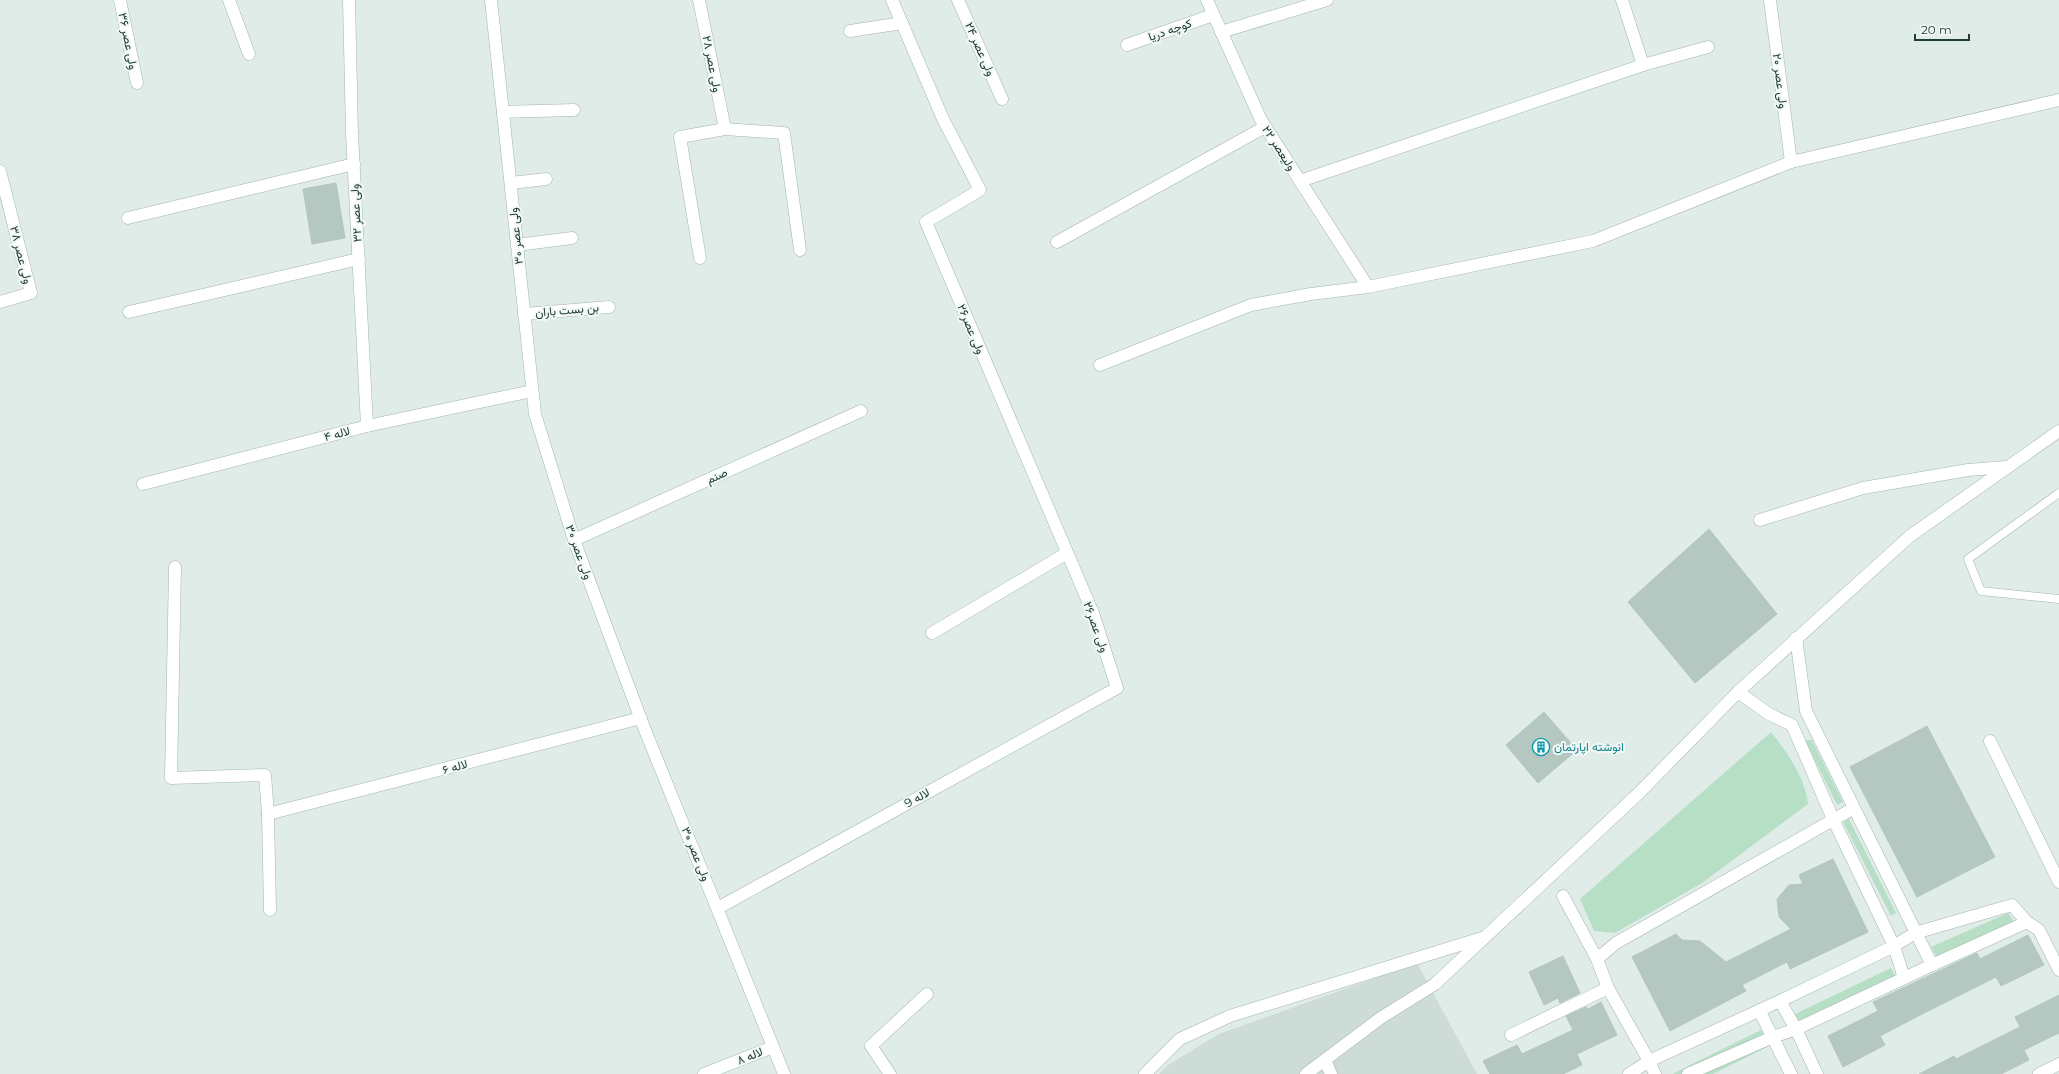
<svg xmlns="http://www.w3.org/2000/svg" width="2059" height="1074" font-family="Montserrat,Vazirmatn,sans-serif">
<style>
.built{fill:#cedcd7}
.green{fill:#b7dfc6}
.building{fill:#b5c7c1;stroke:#b2c6c0}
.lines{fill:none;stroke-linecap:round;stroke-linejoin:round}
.service-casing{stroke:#a3b4b0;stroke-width:9}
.minor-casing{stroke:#a3b4b0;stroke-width:13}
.service{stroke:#fff;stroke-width:8}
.minor{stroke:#fff;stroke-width:12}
.labels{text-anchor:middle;stroke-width:4;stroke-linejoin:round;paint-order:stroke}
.street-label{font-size:12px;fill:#203d38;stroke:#f1f8f5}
.culture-label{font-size:12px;fill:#0d838f;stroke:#f1f8f5;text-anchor:start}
</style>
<rect width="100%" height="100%" fill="#e0ece8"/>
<polygon class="built" points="1417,963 1477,1074 1159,1074 1168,1065 1219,1034"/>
<g class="green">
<path d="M 1771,732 C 1788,753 1805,778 1808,804 L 1702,883 L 1615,933 L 1594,931 L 1580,899 Z"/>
<polygon points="1805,740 1812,740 1843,802 1837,805"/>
<polygon points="1849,819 1896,913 1891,916 1843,822"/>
<polygon points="2008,913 2014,922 1937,957 1931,947"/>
<polygon points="1891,968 1896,977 1802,1030 1795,1014"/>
<polygon points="1761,1030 1769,1046 1713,1074 1672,1074"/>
</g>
<g class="building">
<polygon points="336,183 345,238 312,244 303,189"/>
<polygon points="1709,529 1777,614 1695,683 1628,602"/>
<polygon points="1544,712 1577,750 1538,783 1506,745"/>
<polygon points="1927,726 1995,857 1917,897 1850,767"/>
<polygon points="1833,859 1868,932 1790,969 1787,962 1742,985 1746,991 1670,1031 1632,957 1676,934 1682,940 1700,941 1726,962 1791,929 1779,917 1777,899 1789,885 1803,884 1799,875"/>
<polygon points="2028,935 2044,965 2001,986 1996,977 1930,1010 1880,1036 1885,1045 1843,1067 1828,1036 1878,1011 1873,1002 1977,953 1980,959"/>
<polygon points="1563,956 1580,993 1560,1003 1558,998 1544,1005 1529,972"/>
<polygon points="2059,995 2059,1033 2024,1050 2029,1060 2001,1074 1919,1074 1954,1056 1956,1059 2020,1027 2015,1017"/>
<polygon points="1601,1002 1617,1035 1577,1054 1582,1065 1563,1074 1490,1074 1483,1061 1517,1045 1522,1054 1573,1030 1566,1016 1586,1007 1588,1009"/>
</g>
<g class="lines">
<defs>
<polyline id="service" points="2059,493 1968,559 1981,591 2059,599"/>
<g id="minor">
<polyline points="120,0 137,83"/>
<polyline points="229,0 249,54"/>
<polyline points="349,0 352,133 367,426"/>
<polyline points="491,0 535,414 574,540 643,725 784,1074"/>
<polyline points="699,0 725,129"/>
<polyline points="958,0 1002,99"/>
<polyline points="1207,0 1261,120 1368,287"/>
<polyline points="1622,0 1643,65"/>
<polyline points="1770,0 1791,162"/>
<polyline points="850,31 902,23"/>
<polyline points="1221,32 1327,0"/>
<polyline points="1127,45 1213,15"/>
<polyline points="503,112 574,110"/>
<polyline points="0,171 31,293 0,302"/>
<polyline points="1300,181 1643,65 1708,47"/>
<polyline points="511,183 546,179"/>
<polyline points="128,218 354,164"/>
<polyline points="1057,242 1265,127"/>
<polyline points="517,245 572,238"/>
<polyline points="700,258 680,137 725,129 784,133 800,250"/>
<polyline points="129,312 359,259"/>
<polyline points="524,314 609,307"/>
<polyline points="1100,365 1251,305 1311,294 1368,287 1593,241 1791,162 2059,100"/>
<polyline points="143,484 367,426 532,391"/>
<polyline points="1760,520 1863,488 1968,470 2006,467"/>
<polyline points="574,540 861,411"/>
<polyline points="175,567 171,778 265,775 268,814 270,910"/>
<polyline points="932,633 1067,553"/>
<polyline points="1796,638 1806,711 1932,965"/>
<polyline points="1738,692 1769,714 1792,725 1833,819 1894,946 1904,978"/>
<polyline points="1990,741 2059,882"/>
<polyline points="268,814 641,718"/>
<polyline points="1563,896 1597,959 1608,988 1649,1061 1655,1074"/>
<polyline points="718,908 1117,688 1093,613 926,222 980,190 943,119 892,0"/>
<polyline points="1597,959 1616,943 1854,808"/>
<polyline points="1780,1001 1796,1029 1817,1074"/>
<polyline points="1759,1010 1791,1074"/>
<polyline points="1511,1035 1608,988"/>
<polyline points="1325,1060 1331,1074"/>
<polyline points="704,1074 773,1047"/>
<polyline points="890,1074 871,1046 927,994"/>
<polyline points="1145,1074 1180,1039 1230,1016 1482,938"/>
<polyline points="1306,1074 1382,1017 1435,984 1639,793 1738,692 1910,536 2059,431"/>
<polyline points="1629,1074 1649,1061 1780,1001 1894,946 1915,933 2012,905 2027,922 2039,930 2059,970"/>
<polyline points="1688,1074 1773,1037 1796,1029 1932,965 2027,922"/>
<polyline points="2039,1074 2059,1064"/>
</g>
</defs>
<use href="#service" class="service-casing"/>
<use href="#minor" class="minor-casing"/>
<use href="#service" class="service"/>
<use href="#minor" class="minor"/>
</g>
<defs>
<symbol id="building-ring" viewBox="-11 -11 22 22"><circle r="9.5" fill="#f1f8f5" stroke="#0f9aa8" stroke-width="1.5"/><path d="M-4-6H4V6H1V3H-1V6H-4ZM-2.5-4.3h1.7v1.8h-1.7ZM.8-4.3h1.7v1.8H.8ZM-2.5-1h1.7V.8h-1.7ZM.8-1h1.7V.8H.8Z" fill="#0f9aa8"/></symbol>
</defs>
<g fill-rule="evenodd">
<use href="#building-ring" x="1531" y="737" width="20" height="20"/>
</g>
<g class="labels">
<g class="street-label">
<text transform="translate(1170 30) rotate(-19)" y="4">کوچه دریا</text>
<text transform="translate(128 41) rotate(79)" y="4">ولی عصر ۳۶</text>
<text transform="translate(980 49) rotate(66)" y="4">ولی عصر ۲۴</text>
<text transform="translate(712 64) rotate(79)" y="4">ولی عصر ۲۸</text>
<text transform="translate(1780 81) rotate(83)" y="4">ولی عصر ۲۰</text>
<text transform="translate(1279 148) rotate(57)" y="4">ولیعصر ۲۲</text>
<text transform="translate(356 213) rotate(-93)" y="4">ولی عصر ۳۲</text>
<text transform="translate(516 236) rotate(-96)" y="4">ولی عصر ۳۰</text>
<text transform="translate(21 255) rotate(76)" y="4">ولی عصر ۳۸</text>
<text transform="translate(567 310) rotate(-5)" y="4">بن بست باران</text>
<text transform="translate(971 329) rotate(67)" y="4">ولی عصر۲۶</text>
<text transform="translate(337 434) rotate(-15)" y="4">لاله ۴</text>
<text transform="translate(717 476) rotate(-24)" y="4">صنم</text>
<text transform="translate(579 552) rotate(70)" y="4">ولی عصر ۳۰</text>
<text transform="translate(1096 627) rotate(70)" y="4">ولی عصر۲۶</text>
<text transform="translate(455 767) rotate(-15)" y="4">لاله ۶</text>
<text transform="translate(917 798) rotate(-29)" y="4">لاله 9</text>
<text transform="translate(696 854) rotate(68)" y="4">ولی عصر ۳۰</text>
<text transform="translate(750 1056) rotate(-22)" y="4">لاله ۸</text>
</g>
<g class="culture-label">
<text x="1554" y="751">انوشته اپارتمان</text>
</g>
</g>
<path d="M1915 34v6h54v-6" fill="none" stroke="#203d38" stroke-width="2"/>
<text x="1921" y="34" font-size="12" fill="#203d38" stroke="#f1f8f5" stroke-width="3" paint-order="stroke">20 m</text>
</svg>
